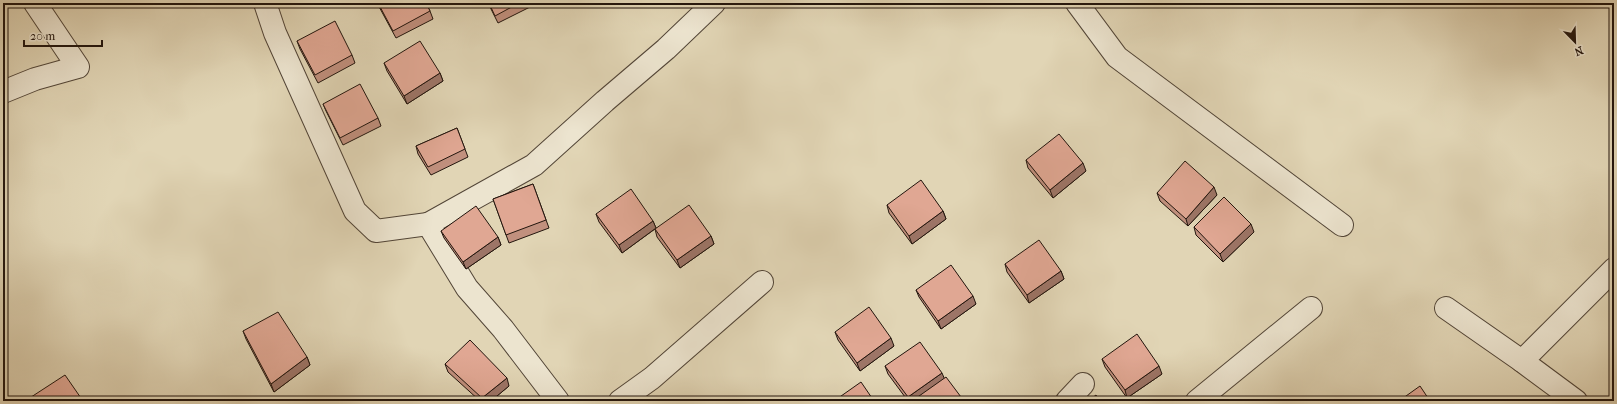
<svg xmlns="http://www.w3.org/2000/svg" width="1617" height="404" font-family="'IM FELL French Canon',serif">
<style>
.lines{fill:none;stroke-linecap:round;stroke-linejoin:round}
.minor-casing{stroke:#524537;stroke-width:24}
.minor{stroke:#ece4cf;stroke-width:22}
.wall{fill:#c1907e;stroke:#22150d}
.shaded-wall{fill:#9d7567;stroke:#22150d}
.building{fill:#e0a793;stroke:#22150d}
</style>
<rect width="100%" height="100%" fill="#e1d5b5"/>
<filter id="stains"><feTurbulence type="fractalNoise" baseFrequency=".005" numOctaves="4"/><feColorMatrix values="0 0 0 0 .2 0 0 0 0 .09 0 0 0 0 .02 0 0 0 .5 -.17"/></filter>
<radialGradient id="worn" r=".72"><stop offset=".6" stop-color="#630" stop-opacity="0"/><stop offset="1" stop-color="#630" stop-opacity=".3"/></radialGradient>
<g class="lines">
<defs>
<g id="minor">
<polyline points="265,3 275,33 355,211 376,231 428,224"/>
<polyline points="1077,3 1117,57 1342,225"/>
<polyline points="3,92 35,79 78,67 35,3"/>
<polyline points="1446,308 1522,361"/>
<polyline points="558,401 503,329 467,288 428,224 534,165 605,101 666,49 714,3"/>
<polyline points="620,401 652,378 762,282"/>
<polyline points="1067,401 1083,384"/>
<polyline points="1197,401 1311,308"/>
<polyline points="1576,401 1522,361 1614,269"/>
</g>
</defs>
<use href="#minor" class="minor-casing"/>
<use href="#minor" class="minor"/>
</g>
<g class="wall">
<polygon points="377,3 426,3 430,11 433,19 396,38"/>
<polygon points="488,3 536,3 536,4 498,23"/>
<polygon points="297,41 352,55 355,63 318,83 300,49"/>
<polygon points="384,63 440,73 443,81 407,104 387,71"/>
<polygon points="323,104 378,118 381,126 343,145 326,111"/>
<polygon points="457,128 468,157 431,175 418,154 416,146"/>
<polygon points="1026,160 1086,171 1053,198 1028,168"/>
<polygon points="533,184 549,228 509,243 493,199"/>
<polygon points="1157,193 1217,195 1188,226 1160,201"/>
<polygon points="887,205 943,211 946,219 912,244 889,213"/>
<polygon points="596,214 653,221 656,228 711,236 714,244 680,268 657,237 655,229 622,253 599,222"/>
<polygon points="1194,227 1254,232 1223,262 1196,235"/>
<polygon points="441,231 498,237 501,245 466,269 444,238"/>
<polygon points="1005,264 1061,271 1064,279 1029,303 1007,272"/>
<polygon points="916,290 976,304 941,329 919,297"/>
<polygon points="243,331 307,357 310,365 274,392 246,339"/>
<polygon points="835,332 894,346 860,371 838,340"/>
<polygon points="1102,359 1162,374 1127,398 1105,367"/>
<polygon points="445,364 509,386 491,401 480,401 448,372"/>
<polygon points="885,366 944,378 964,401 908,401 888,374"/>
</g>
<g class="shaded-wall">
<polygon points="440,73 443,81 407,104 404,96"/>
<polygon points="1083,163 1086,171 1053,198 1050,190"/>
<polygon points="1214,187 1217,195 1188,226 1186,219"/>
<polygon points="943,211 946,219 912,244 909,236"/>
<polygon points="653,221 656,228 622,253 619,245"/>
<polygon points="1251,224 1254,232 1223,262 1220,254"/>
<polygon points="711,236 714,244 680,268 677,260"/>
<polygon points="498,237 501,245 466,269 463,262"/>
<polygon points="1061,271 1064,279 1029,303 1027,295"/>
<polygon points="973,296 976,304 941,329 938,321"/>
<polygon points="891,338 894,346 860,371 857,363"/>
<polygon points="307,357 310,365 274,392 271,384"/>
<polygon points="1159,366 1162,374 1127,398 1125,390"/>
<polygon points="942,373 945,380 916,401 909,401 908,397"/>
<polygon points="507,378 509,386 491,401 483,401 482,398"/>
</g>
<g class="building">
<polygon points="378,3 426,3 430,11 393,31"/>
<polygon points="489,3 519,3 495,16"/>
<polygon points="335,21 352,55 315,75 297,41"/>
<polygon points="420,41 440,73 404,96 384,63"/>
<polygon points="360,84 378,118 340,138 323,104"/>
<polygon points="457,128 465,149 428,167 416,146"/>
<polygon points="1059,134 1083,163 1050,190 1026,160"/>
<polygon points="1185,161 1214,187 1186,219 1157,193"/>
<polygon points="921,180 943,211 909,236 887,205"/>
<polygon points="533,184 546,220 506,235 493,199"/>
<polygon points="631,189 653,221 619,245 596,214"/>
<polygon points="1224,197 1251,224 1220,254 1194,227"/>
<polygon points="689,205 711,236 677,260 655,229"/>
<polygon points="476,206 498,237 463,262 441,231"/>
<polygon points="1039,240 1061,271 1027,295 1005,264"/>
<polygon points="951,265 973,296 938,321 916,290"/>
<polygon points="869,307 891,338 857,363 835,332"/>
<polygon points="278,312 307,357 271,384 243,331"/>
<polygon points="1137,334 1159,366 1125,390 1102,359"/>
<polygon points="470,340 507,378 482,398 445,364"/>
<polygon points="920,342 942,373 908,397 885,366"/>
<polygon points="65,375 83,401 25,401"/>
<polygon points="946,377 964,401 912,401"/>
<polygon points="861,382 874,401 834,401"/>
<polygon points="1420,386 1430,401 1399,401"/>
<polygon points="1096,395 1100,401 1088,401"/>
</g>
<rect width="1617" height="404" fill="none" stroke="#e1d5b5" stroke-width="16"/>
<rect x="4" y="4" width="1609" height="396" fill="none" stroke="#22150d" stroke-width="2"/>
<rect x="8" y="8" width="1601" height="388" fill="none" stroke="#22150d"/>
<g transform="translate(1575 42) rotate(157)" stroke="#ece4cf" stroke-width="3" paint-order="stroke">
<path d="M0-3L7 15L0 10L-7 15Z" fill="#22150d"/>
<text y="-6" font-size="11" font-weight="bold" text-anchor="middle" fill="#22150d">N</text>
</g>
<path d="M24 40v6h78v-6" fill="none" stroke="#22150d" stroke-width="2"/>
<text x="30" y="40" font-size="12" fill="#22150d" stroke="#ece4cf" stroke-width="3" paint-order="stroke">20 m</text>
<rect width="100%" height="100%" filter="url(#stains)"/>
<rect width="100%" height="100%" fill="url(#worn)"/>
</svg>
